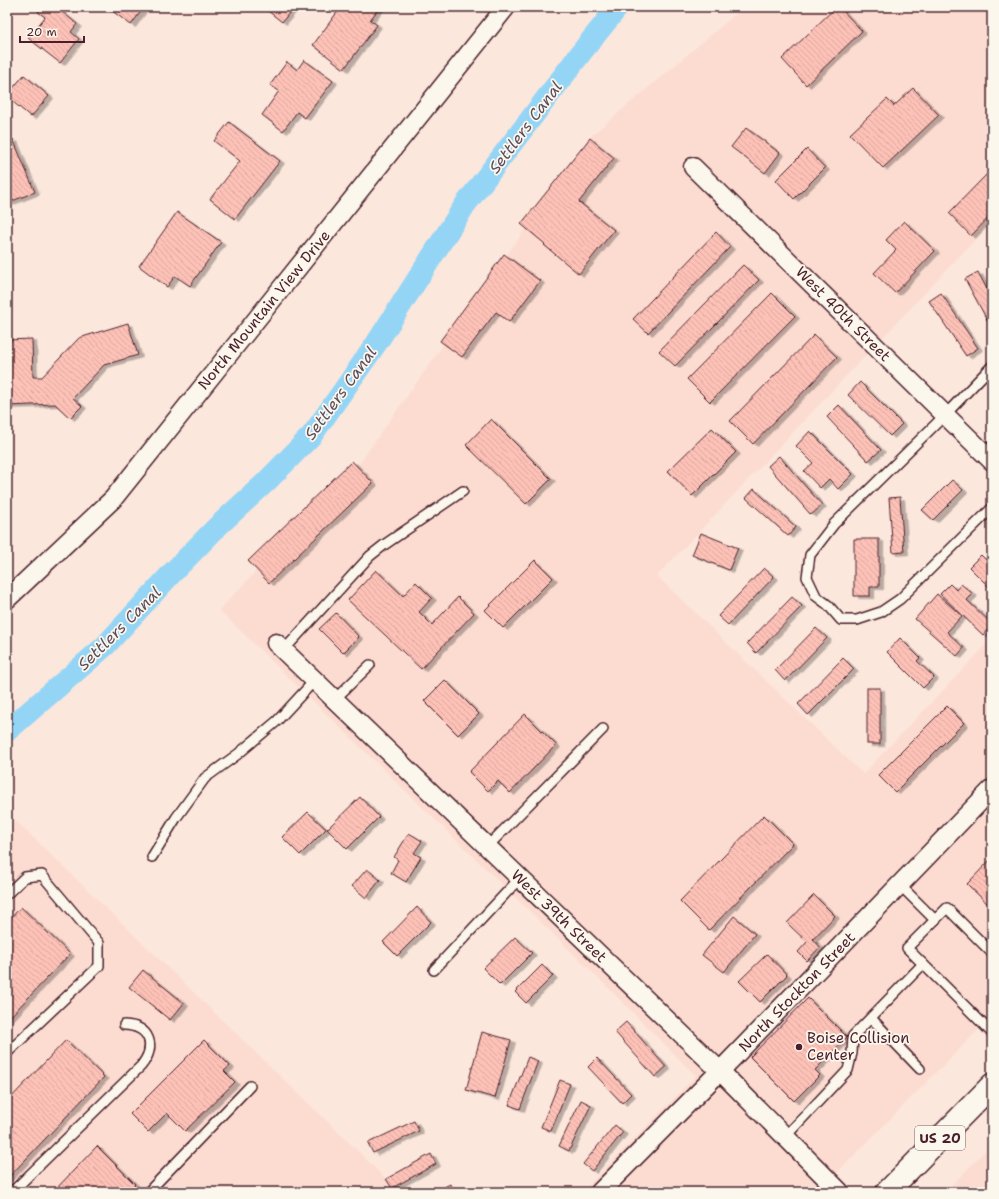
<svg xmlns="http://www.w3.org/2000/svg" width="999" height="1199" font-family="'Shantell Sans',sans-serif">
<style>
.built{fill:#fcdcd1}
.lines{fill:none;stroke-linecap:round;stroke-linejoin:round}
.canal{stroke:#94d5f6;stroke-width:22}
.building{fill:url(#building-back-hatch);stroke:#4a1f2b;filter:url(#shadow)}
.service-casing{stroke:#4a1f2b;stroke-width:12}
.minor-casing{stroke:#4a1f2b;stroke-width:21}
.primary-casing{stroke:#4a1f2b;stroke-width:25}
.service{stroke:#fbf7ec;stroke-width:9}
.minor{stroke:#fbf7ec;stroke-width:18}
.primary{stroke:#fbf7ec;stroke-width:22}
.poi-dot{fill:#4a1f2b;stroke:#fbf7ec;stroke-width:1.5}
.labels{text-anchor:middle;stroke-width:3.5;stroke-linejoin:round;paint-order:stroke}
.shield{fill:#fbf7ec;stroke:#7f6065;stroke-width:1}
.shield-label{font-size:14px;font-weight:bold;fill:#4a1f2b}
.street-label{font-size:15px;fill:#4a1f2b;stroke:#fbf7ec}
.poi-label{font-size:15px;fill:#4a1f2b;stroke:#fbf7ec;text-anchor:start}
.water-label{font-size:16px;font-style:italic;fill:#5c4c5e;stroke:#fbf7ec}
</style>
<defs>
<pattern id="building-back-hatch" width="6" height="6" patternUnits="userSpaceOnUse"><rect width="6" height="6" fill="#fdc2b7"/><path d="M-1 5l2 2M0 0l6 6M5-1l2 2" fill="none" stroke="#daa69e"/></pattern>
<filter id="shadow"><feDropShadow dx="4.5" dy="2.5" stdDeviation="0" flood-color="#0004"/></filter>
</defs>
<rect width="100%" height="100%" fill="#fce7dc"/>
<filter id="ink" filterUnits="userSpaceOnUse"><feTurbulence type="fractalNoise" baseFrequency=".025" numOctaves="2"/><feDisplacementMap in="SourceGraphic" scale="8" xChannelSelector="R" yChannelSelector="G"/><feConvolveMatrix kernelMatrix="1 2 1 2 8 2 1 2 1" color-interpolation-filters="sRGB"/></filter>
<g filter="url(#ink)">
<g class="built">
<polygon points="744,7 992,7 992,222 657,576 863,774 992,639 992,1016 818,1192 582,1192 696,1076 588,968 219,610 359,464 591,136"/>
<polygon points="15,820 361,1154 399,1192 7,1192 7,828"/>
<polygon points="992,1144 992,1192 945,1192"/>
</g>
<g class="lines">
<polyline class="canal" points="7,731 105,646 172,573 218,526 266,482 312,435 376,344 465,205 584,49 618,7"/>
</g>
<g class="building">
<polygon points="42,7 56,7 77,24 71,32 79,39 60,63 28,38 45,17 38,12"/>
<polygon points="107,7 144,7 131,25"/>
<polygon points="263,7 293,7 293,8 282,22"/>
<polygon points="341,7 380,7 370,20 377,25 344,69 313,45"/>
<polygon points="836,7 839,7 862,31 806,85 782,59"/>
<polygon points="304,60 333,81 305,118 297,112 283,131 262,115 279,91 270,85 287,62 297,70"/>
<polygon points="24,75 49,96 31,117 7,97 7,95"/>
<polygon points="913,88 939,115 883,168 850,134 887,99 894,106"/>
<polygon points="229,122 280,161 235,219 210,199 240,161 214,141"/>
<polygon points="746,128 780,153 765,173 731,147"/>
<polygon points="590,138 614,158 579,202 614,230 579,274 544,245 545,244 521,224"/>
<polygon points="13,139 35,192 7,203 7,142"/>
<polygon points="807,149 825,168 794,199 776,180"/>
<polygon points="987,174 992,179 992,214 971,236 949,213"/>
<polygon points="177,212 221,242 190,286 175,276 167,287 139,266"/>
<polygon points="904,221 935,251 895,293 874,273 896,250 886,240"/>
<polygon points="716,232 730,247 648,333 633,319"/>
<polygon points="504,254 540,281 509,322 496,312 462,357 440,341"/>
<polygon points="743,265 759,280 675,366 659,351"/>
<polygon points="978,272 992,299 992,329 965,279"/>
<polygon points="772,293 795,316 710,402 687,379"/>
<polygon points="941,293 978,348 966,356 929,301"/>
<polygon points="128,323 138,355 104,365 73,398 82,406 70,418 55,404 7,406 7,340 32,339 33,377 42,377 79,338"/>
<polygon points="814,335 837,357 753,444 730,421"/>
<polygon points="860,382 902,424 890,436 848,395"/>
<polygon points="839,405 881,450 868,461 827,417"/>
<polygon points="491,419 551,479 526,504 466,445"/>
<polygon points="712,428 736,452 692,496 668,471"/>
<polygon points="810,431 853,474 838,489 829,479 820,488 804,471 813,463 796,446"/>
<polygon points="779,456 822,505 811,515 768,466"/>
<polygon points="352,461 373,483 269,583 248,561"/>
<polygon points="952,480 963,490 933,520 922,510"/>
<polygon points="754,489 796,527 788,536 746,498"/>
<polygon points="900,497 904,552 893,553 889,498"/>
<polygon points="701,533 738,548 729,570 692,555"/>
<polygon points="854,539 879,539 879,587 870,587 870,596 854,596"/>
<polygon points="981,555 992,566 992,590 969,567"/>
<polygon points="535,560 553,578 503,628 485,610"/>
<polygon points="764,568 774,577 728,625 718,616"/>
<polygon points="376,570 403,596 416,582 432,598 419,612 432,625 458,597 474,613 421,669 348,600"/>
<polygon points="950,584 956,590 961,584 973,594 967,600 992,624 983,635 940,594"/>
<polygon points="937,594 962,616 947,632 964,648 957,656 915,619"/>
<polygon points="792,597 802,606 756,653 747,643"/>
<polygon points="336,613 359,637 343,653 319,629"/>
<polygon points="816,628 827,638 785,681 775,670"/>
<polygon points="900,638 920,658 917,661 934,677 923,688 887,652"/>
<polygon points="843,658 854,669 808,715 798,704"/>
<polygon points="445,680 479,714 458,735 424,701"/>
<rect x="867" y="688" width="13" height="56"/>
<polygon points="947,706 964,723 895,792 878,775"/>
<polygon points="525,714 556,745 510,793 498,781 488,791 469,772"/>
<polygon points="360,797 379,817 347,849 327,829"/>
<polygon points="308,812 326,829 300,855 282,837"/>
<polygon points="764,815 793,844 709,930 680,901"/>
<polygon points="409,833 422,841 414,853 421,857 406,882 391,873 398,860 394,857"/>
<polygon points="992,858 992,908 967,884"/>
<polygon points="367,869 380,880 366,898 352,886"/>
<polygon points="814,895 835,916 813,939 820,947 807,961 798,952 807,942 787,923"/>
<polygon points="21,907 70,954 7,1020 7,922"/>
<polygon points="417,907 431,922 397,956 383,942"/>
<polygon points="734,916 755,934 724,972 702,955"/>
<polygon points="515,937 532,953 500,985 483,968"/>
<polygon points="767,954 787,975 760,1002 739,981"/>
<polygon points="542,965 553,976 526,1003 515,992"/>
<polygon points="143,970 184,1003 170,1020 129,987"/>
<polygon points="808,998 847,1037 815,1070 820,1075 794,1101 750,1057"/>
<polygon points="626,1022 666,1067 655,1077 615,1032"/>
<polygon points="482,1032 511,1040 495,1098 466,1090"/>
<polygon points="66,1040 104,1077 7,1179 7,1102"/>
<polygon points="204,1040 230,1066 224,1071 235,1082 185,1131 167,1113 148,1132 130,1114"/>
<polygon points="528,1057 538,1061 520,1109 509,1105"/>
<polygon points="597,1058 631,1094 622,1103 588,1067"/>
<polygon points="560,1080 570,1084 551,1131 541,1127"/>
<polygon points="581,1100 591,1105 569,1151 559,1146"/>
<polygon points="414,1121 419,1131 373,1153 368,1143"/>
<polygon points="615,1125 623,1132 592,1171 583,1164"/>
<polygon points="97,1146 135,1184 127,1192 53,1192"/>
<polygon points="431,1154 436,1164 392,1188 386,1179"/>
<polygon points="992,1183 992,1192 983,1192"/>
<polygon points="450,1184 454,1192 435,1192"/>
</g>
<g class="lines">
<defs>
<g id="service">
<polyline points="992,366 945,415 834,524 810,555 807,577 816,596 828,605 841,620 857,620 881,612 900,599 992,508"/>
<polyline points="284,650 370,556 384,545 463,491"/>
<polyline points="335,699 370,665"/>
<polyline points="487,847 603,729"/>
<polyline points="152,857 176,818 205,778 238,754 277,721 315,680"/>
<polyline points="900,885 935,920"/>
<polyline points="7,894 25,877 42,875 99,943 99,966 7,1053"/>
<polyline points="992,953 947,908 907,948 992,1033"/>
<polyline points="434,970 520,878"/>
<polyline points="871,1018 920,1069"/>
<polyline points="785,1137 848,1070 852,1053 853,1036 923,964"/>
<path d="M 12,1192 L 141,1066 C 157,1046 150,1026 124,1025"/>
<polyline points="148,1192 250,1086"/>
</g>
<g id="minor">
<polyline points="693,167 992,461"/>
<polyline points="7,599 113,499 506,7"/>
<polyline points="276,643 720,1071 840,1192"/>
<polyline points="600,1192 720,1071 992,789"/>
</g>
<polyline id="primary" points="887,1192 992,1085"/>
</defs>
<use href="#service" class="service-casing"/>
<use href="#minor" class="minor-casing"/>
<use href="#primary" class="primary-casing"/>
<use href="#service" class="service"/>
<use href="#minor" class="minor"/>
<use href="#primary" class="primary"/>
</g>
</g>
<circle class="poi-dot" cx="799" cy="1047" r="4"/>
<g class="labels">
<rect class="shield" x="915" y="1126" width="50" height="24" rx="3"/>
<g class="shield-label">
<text x="940" y="1143">US 20</text>
</g>
<g class="street-label">
<text transform="translate(264 310) rotate(-51)" y="5">North Mountain View Drive</text>
<text transform="translate(843 314) rotate(45)" y="5">West 40th Street</text>
<text transform="translate(559 916) rotate(44)" y="5">West 39th Street</text>
<text transform="translate(797 992) rotate(-46)" y="5">North Stockton Street</text>
</g>
<g class="poi-label">
<text x="807" y="1043">Boise Collision<tspan x="807" dy="17">Center</tspan></text>
</g>
<g class="water-label">
<text transform="translate(525 127) rotate(-53)" y="6">Settlers Canal</text>
<text transform="translate(340 393) rotate(-54)" y="6">Settlers Canal</text>
<text transform="translate(119 628) rotate(-45)" y="6">Settlers Canal</text>
</g>
</g>
<rect width="999" height="1199" fill="none" stroke="#fbf7ec" stroke-width="24"/>
<rect x="12" y="12" width="975" height="1175" fill="none" stroke="#4a1f2b" stroke-width="1.5" filter="url(#ink)"/>
<path d="M20 36v6h64v-6" fill="none" stroke="#4a1f2b" stroke-width="2"/>
<text x="26" y="36" font-size="12" fill="#4a1f2b" stroke="#fbf7ec" stroke-width="3" paint-order="stroke">20 m</text>
</svg>
